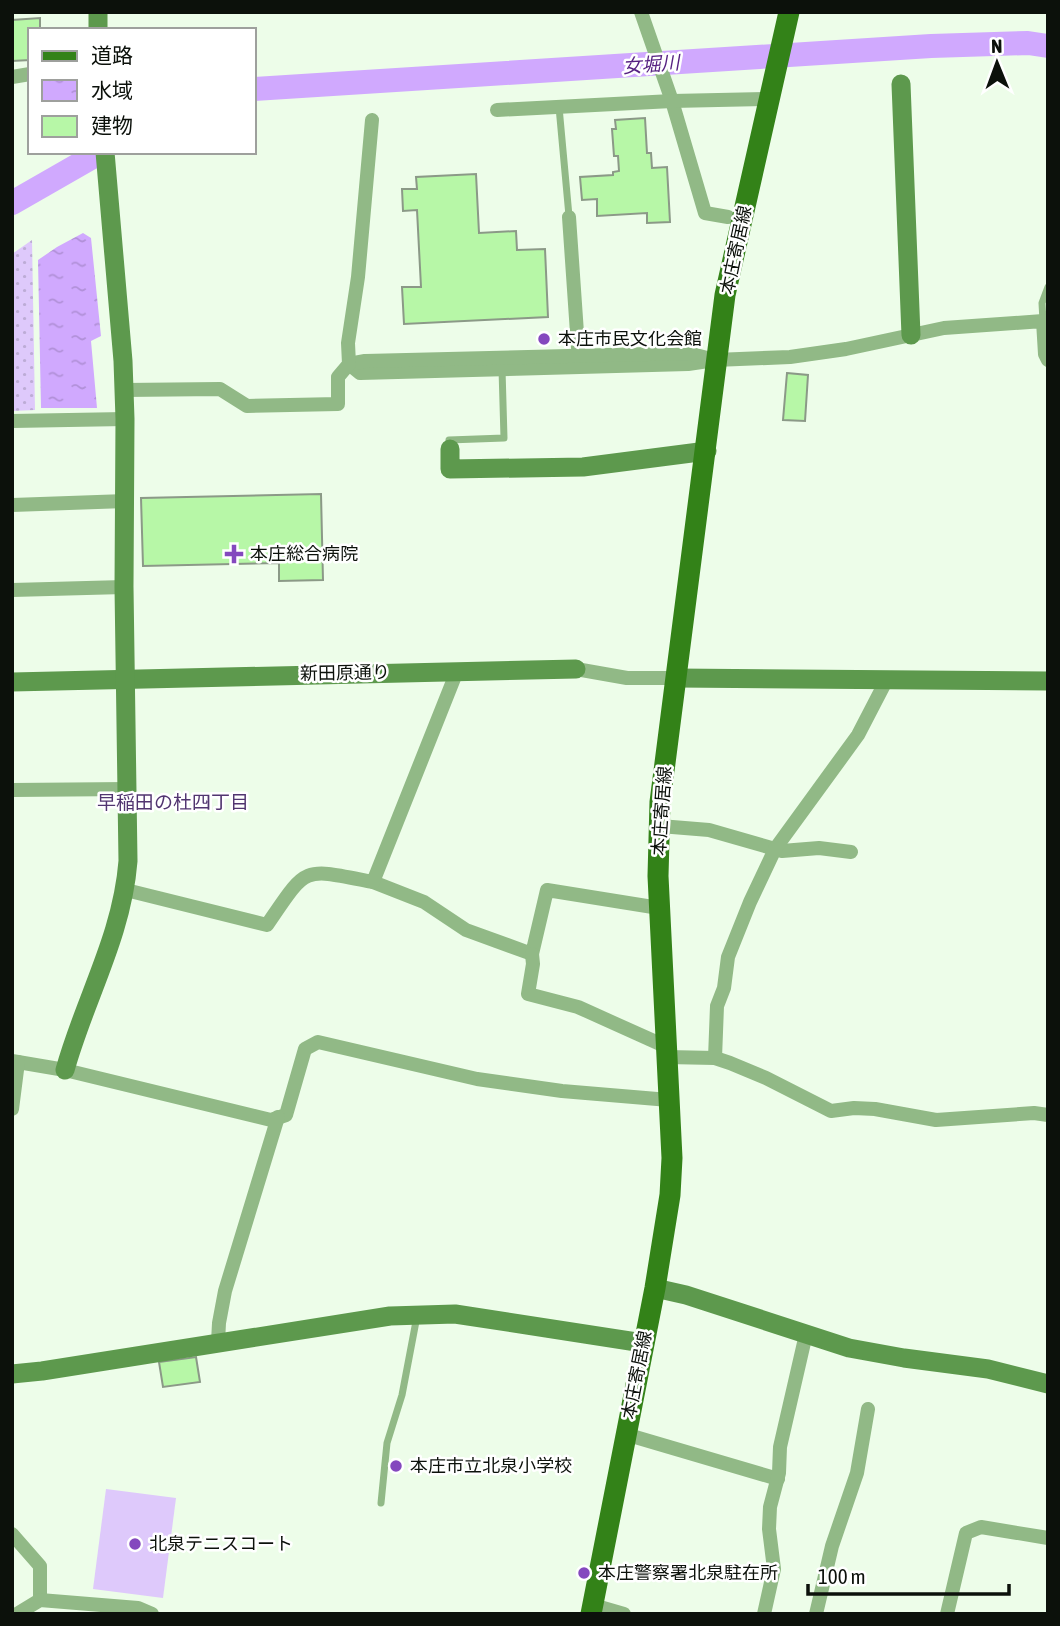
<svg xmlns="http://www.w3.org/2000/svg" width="1060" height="1626" font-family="'Asap Condensed','Noto Sans JP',sans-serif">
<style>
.grass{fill:url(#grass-dots)}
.garden{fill:#dec9fb}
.water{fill:url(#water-ripples)}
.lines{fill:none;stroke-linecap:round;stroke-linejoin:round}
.river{stroke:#d0a9fe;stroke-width:24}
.building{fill:#b7f7a7;stroke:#8b9987;stroke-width:2}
.lane{stroke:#91b986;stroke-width:7}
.street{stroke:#91b986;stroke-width:14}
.secondary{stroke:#5d994d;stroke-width:19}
.primary{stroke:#338218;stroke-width:21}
.poi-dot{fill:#8448be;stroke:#fff;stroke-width:2.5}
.labels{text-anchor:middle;stroke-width:5;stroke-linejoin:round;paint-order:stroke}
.street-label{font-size:18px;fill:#0c110b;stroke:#fff}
.poi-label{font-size:18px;fill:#0c110b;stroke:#fff;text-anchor:start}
.water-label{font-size:19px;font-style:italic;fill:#562182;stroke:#fff}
.neighbourhood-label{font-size:19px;fill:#513570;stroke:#fff}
</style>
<defs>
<pattern id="grass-dots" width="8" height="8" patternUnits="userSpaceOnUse" patternTransform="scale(1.75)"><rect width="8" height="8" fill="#dec9fb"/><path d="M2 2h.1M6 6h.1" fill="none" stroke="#bdacd6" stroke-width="1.8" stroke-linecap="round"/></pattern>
<pattern id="water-ripples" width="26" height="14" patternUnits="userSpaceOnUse" patternTransform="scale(1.75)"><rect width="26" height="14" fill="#d0a9fe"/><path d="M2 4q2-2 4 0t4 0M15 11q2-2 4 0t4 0" fill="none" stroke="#b190d8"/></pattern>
</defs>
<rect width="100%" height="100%" fill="#edfde9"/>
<polygon class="grass" points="32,240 35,410 12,411 12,254"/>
<polygon class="garden" points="106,1489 176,1498 163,1598 93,1589"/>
<polygon class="water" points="83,233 91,238 101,336 91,341 97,408 41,408 38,260 57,247"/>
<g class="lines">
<g class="river">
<polyline points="254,89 931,46 1028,43 1048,46"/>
<polyline points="12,203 101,152"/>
</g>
</g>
<g class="building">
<polygon points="40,18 40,30 30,30 30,60 12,61 12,20"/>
<polygon points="645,118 647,153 651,153 652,168 667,167 670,222 647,223 647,213 597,216 597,199 582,200 580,177 613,175 613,172 619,171 618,156 614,156 612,129 616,129 615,120"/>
<polygon points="476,174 479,233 516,231 517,250 545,249 548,317 404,324 402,287 421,287 417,210 403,211 402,189 417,189 416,177"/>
<polygon points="787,373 808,375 805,421 783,420"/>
<polygon points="321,494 323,580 279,581 279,563 143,566 141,498"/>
<polygon points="196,1357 200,1382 163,1387 159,1362"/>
</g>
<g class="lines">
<g class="lane">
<polyline points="559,107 569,216"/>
<polyline points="1046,320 1043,321 1042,303 1048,287"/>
<polyline points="449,444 449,440 504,438 502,369"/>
<polyline points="381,1503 387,1443 402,1395 417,1316"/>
</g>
<g class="street">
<polyline points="641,12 672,101 705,213 728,217"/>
<polyline points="12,77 30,74"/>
<polyline points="497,110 672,101 768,99"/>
<polyline points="569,217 579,362"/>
<polyline points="349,364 360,373 688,364 715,360 790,357 846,349 944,328 1043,321 1045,354 1048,360"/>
<polyline points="349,364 365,361 688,353 707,358"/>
<polyline points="124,390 220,389 247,406 338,404 338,377 349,364 348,343 358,277 372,120"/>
<polyline points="12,421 125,419"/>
<polyline points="12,505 126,501"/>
<polyline points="12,590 124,587"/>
<polyline points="576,669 627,678 676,678"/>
<polyline points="12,790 128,789"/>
<polyline points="660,826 709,830 782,851 819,848 851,852"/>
<polyline points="373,882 424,902 466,930 532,954 547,890 659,908"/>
<path d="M 126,890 L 267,925 C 308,865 301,868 373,882 L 457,671"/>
<polyline points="532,954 533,964 528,994 578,1007 667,1047"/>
<polyline points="667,1057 715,1058 730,1063 766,1078 831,1111 854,1108 875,1109 936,1120 1034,1113 1048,1115"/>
<polyline points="715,1058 717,1006 724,988 728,957 750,902 775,849 858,735 886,681"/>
<polyline points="12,1061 65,1070 271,1120 286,1115 305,1049 318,1042 477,1079 562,1091 669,1100"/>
<polyline points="12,1109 18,1062"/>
<polyline points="218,1342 219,1323 225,1291 278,1117"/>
<polyline points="625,1434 778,1479"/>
<polyline points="12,1534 40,1566 40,1600"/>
<polyline points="593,1605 624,1614"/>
<polyline points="17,1614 40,1600 138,1608 152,1614"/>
<polyline points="764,1614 774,1569 769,1529 770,1507 779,1473 780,1447 806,1334"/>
<polyline points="816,1614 832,1546 857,1473 868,1409"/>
<polyline points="947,1614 966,1533 981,1527 1048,1538"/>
</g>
<g class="secondary">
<polyline points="98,12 98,30"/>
<polyline points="901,84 911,335"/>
<polyline points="450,449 450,469 583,467 707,451"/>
<polyline points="676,678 1048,681"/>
<polyline points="12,682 576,669"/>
<path d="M 65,1070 C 85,998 122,937 128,861 L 124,587 L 125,419 L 123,361 L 105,152"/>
<polyline points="655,1288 686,1295 849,1348 904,1358 988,1369 1048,1384"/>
<polyline points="12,1374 42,1371 390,1316 455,1314 643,1343"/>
</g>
<polyline class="primary" points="591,1614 655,1288 670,1195 672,1158 658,876 660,802 725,295 789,12"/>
</g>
<g class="poi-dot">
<circle cx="544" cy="339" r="7"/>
<path d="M230.5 543.5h7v7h7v7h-7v7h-7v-7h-7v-7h7z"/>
<circle cx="396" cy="1466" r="7"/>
<circle cx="135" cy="1544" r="7"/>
<circle cx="584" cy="1573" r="7"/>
</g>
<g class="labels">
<g class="street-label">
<text transform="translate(736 250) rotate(-78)" y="6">本庄寄居線</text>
<text transform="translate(345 673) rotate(-1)" y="6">新田原通り</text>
<text transform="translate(662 811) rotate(-86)" y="6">本庄寄居線</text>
<text transform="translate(637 1375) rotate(-79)" y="6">本庄寄居線</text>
</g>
<g class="poi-label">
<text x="558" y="345">本庄市民文化会館</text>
<text x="250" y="560">本庄総合病院</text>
<text x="410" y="1472">本庄市立北泉小学校</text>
<text x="149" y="1550">北泉テニスコート</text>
<text x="598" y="1579">本庄警察署北泉駐在所</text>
</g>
<g class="water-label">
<text transform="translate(651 64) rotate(-4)" y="7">女堀川</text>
</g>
<g class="neighbourhood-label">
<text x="173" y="809">早稲田の杜四丁目</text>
</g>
</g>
<rect width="1060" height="1626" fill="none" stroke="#0c110b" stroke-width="28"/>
<rect x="28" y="28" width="228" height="126" fill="#ffffff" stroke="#9ea09d" stroke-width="2"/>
<rect x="42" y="51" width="35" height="10" fill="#338218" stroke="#9ea09d" stroke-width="2"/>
<text x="91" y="63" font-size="21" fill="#0c110b">道路</text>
<rect x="42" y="80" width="35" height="21" fill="url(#water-ripples)" stroke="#9ea09d" stroke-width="2"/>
<text x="91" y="98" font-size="21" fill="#0c110b">水域</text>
<rect x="42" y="116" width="35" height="21" fill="#b7f7a7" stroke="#9ea09d" stroke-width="2"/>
<text x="91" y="133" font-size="21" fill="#0c110b">建物</text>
<g transform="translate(997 63) rotate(359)" stroke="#ffffff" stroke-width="5" paint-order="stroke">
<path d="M0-5L12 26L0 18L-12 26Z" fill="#0c110b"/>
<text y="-10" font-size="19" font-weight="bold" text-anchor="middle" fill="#0c110b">N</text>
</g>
<path d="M808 1584v10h201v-10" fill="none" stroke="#0c110b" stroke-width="3.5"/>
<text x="818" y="1584" font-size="21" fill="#0c110b" stroke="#ffffff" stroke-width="5" paint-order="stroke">100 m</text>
</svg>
